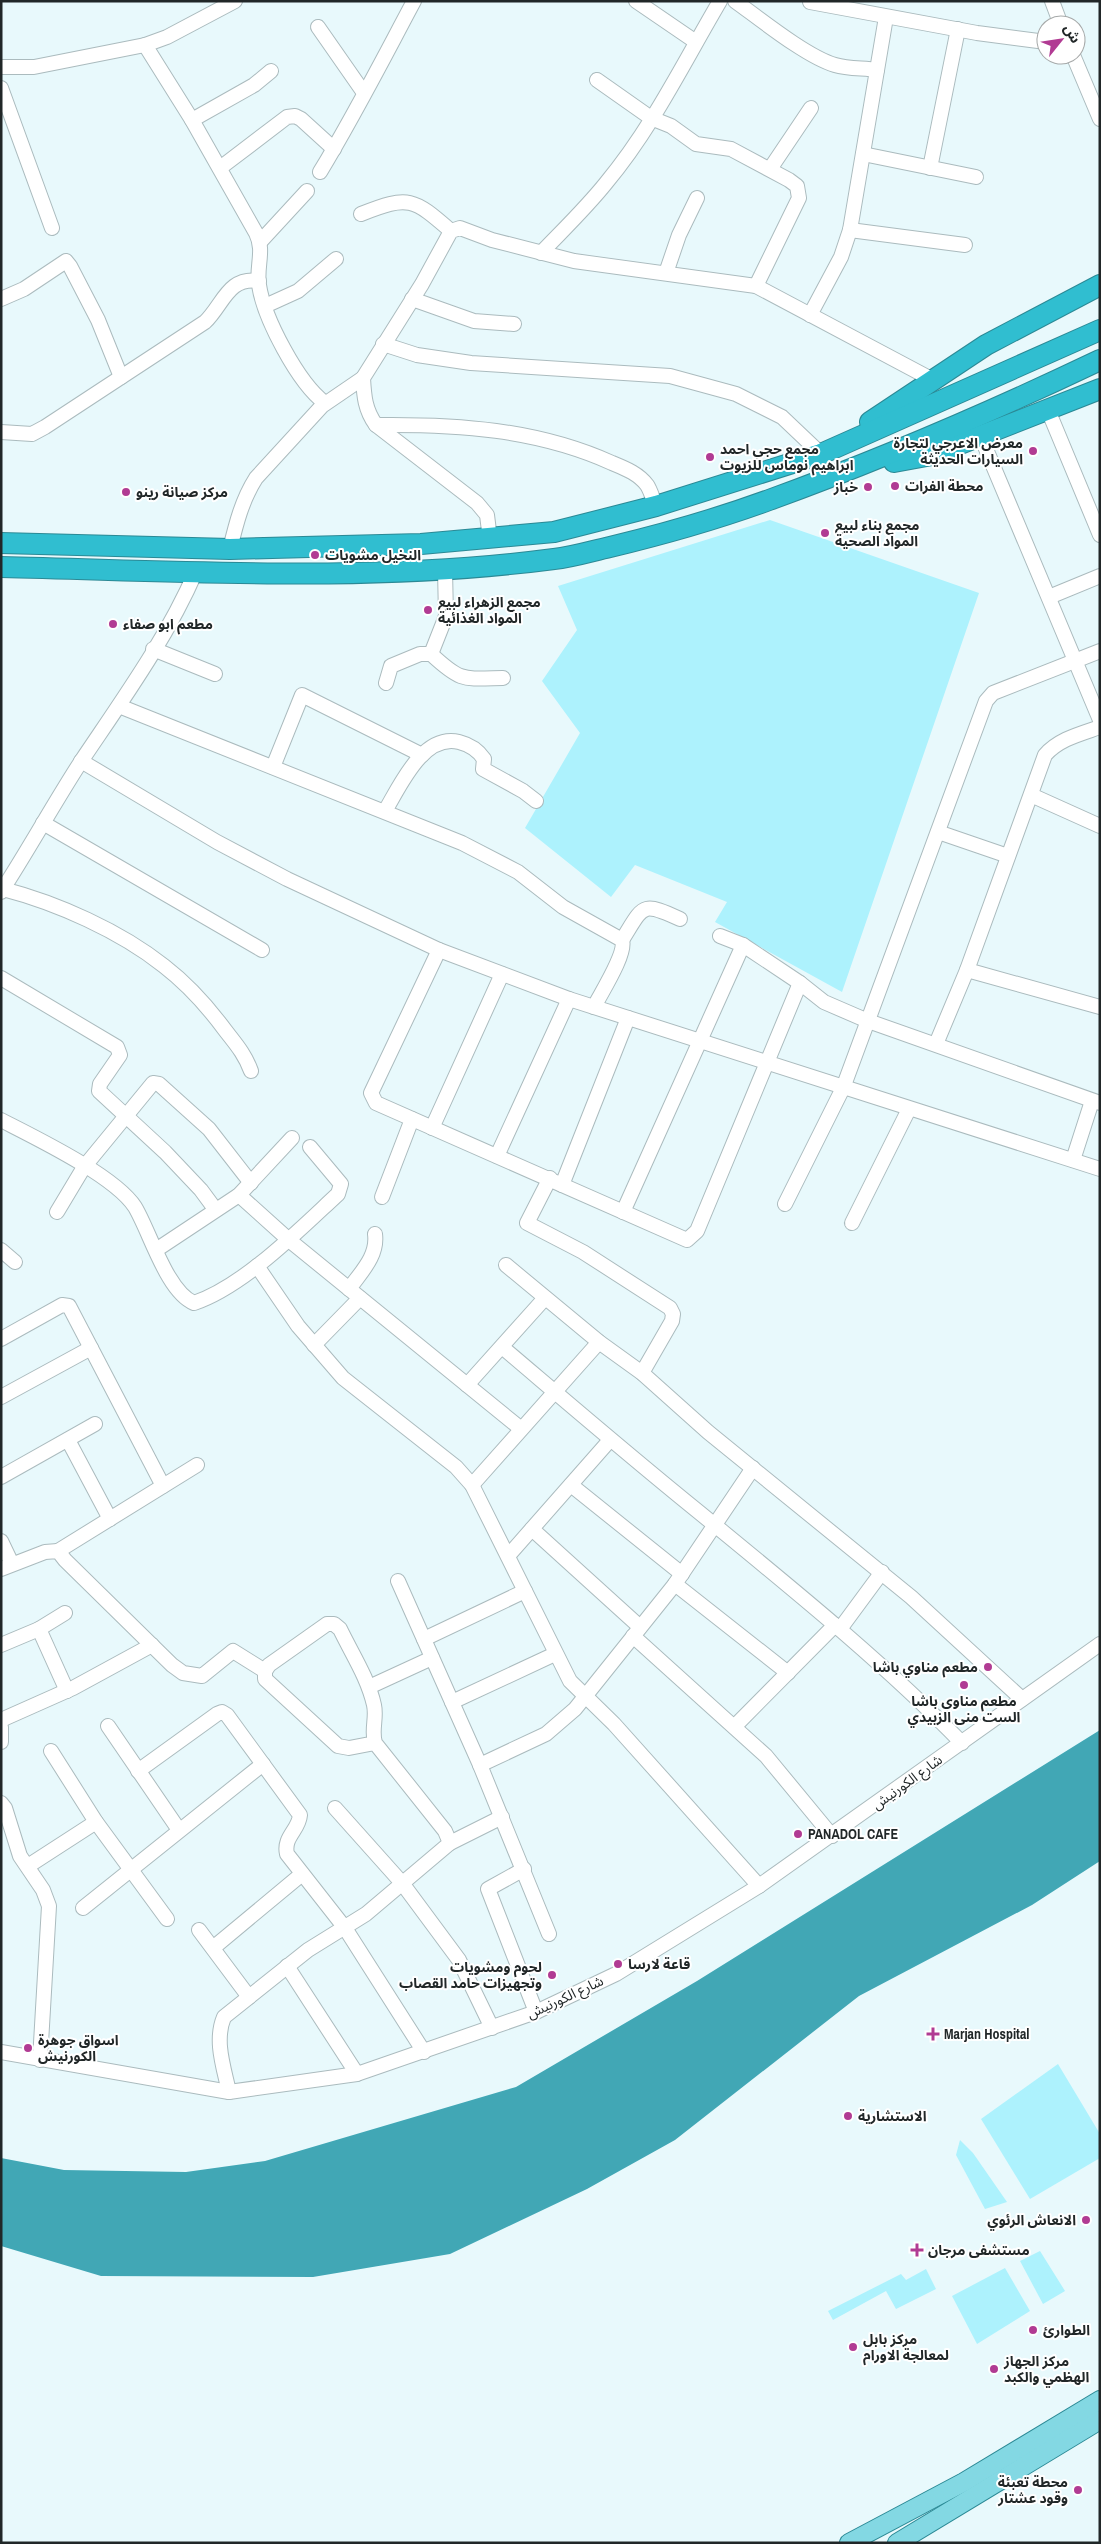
<svg xmlns="http://www.w3.org/2000/svg" width="1101" height="2544" font-family="'Archivo Narrow','Noto Sans Arabic',sans-serif">
<style>
.green{fill:#adf2fd}
.water{fill:#41a7b5}
.lines{fill:none;stroke-linecap:round;stroke-linejoin:round}
.minor-casing{stroke:#abbbbe;stroke-width:16}
.major-casing{stroke:#2b8995;stroke-width:20}
.highway-casing{stroke:#2b8995;stroke-width:22}
.minor{stroke:#fff;stroke-width:14}
.major{stroke:#83d8e3;stroke-width:18}
.highway{stroke:#30bed0;stroke-width:20}
.poi-dot{fill:#b13b93;stroke:#fff;stroke-width:2}
.labels{text-anchor:middle;stroke-width:4;stroke-linejoin:round;paint-order:stroke}
.poi-label{font-size:14px;font-weight:bold;fill:#212728;stroke:#fff;text-anchor:start}
.street-label{font-size:14px;fill:#212728;stroke:#fff}
</style>
<rect width="100%" height="100%" fill="#e8f9fc"/>
<g class="green">
<polygon points="770,520 979,593 842,992 715,922 727,902 635,865 611,897 525,828 580,733 542,681 577,630 558,586"/>
<polygon points="1058,2064 1100,2134 1100,2158 1030,2199 981,2119"/>
<polygon points="960,2140 973,2153 1007,2202 985,2209 956,2155"/>
<polygon points="1040,2251 1065,2291 1043,2304 1020,2261"/>
<polygon points="1005,2268 1030,2311 977,2344 952,2296"/>
<polygon points="926,2269 936,2289 896,2309 886,2291 833,2320 828,2311 901,2274 906,2280"/>
</g>
<polygon class="water" points="1100,1730 1100,1861 1032,1905 859,1996 675,2140 587,2189 450,2254 313,2277 101,2276 1,2246 1,2158 64,2170 186,2172 265,2161 516,2087 697,1981"/>
<g class="lines">
<defs>
<g id="minor">
<polyline points="636,1 696,42"/>
<path d="M 735,1 C 760,19 807,57 835,65 C 848,69 863,68 877,70"/>
<polyline points="1052,1 1061,25"/>
<polyline points="810,2 977,33 1046,42"/>
<polyline points="318,27 364,93"/>
<path d="M 145,45 L 192,120 L 256,233 C 265,251 256,266 259,285 C 264,318 298,383 325,403"/>
<polyline points="1073,55 1100,119"/>
<polyline points="1,67 34,67 145,45 167,37 235,1"/>
<polyline points="597,80 651,118 671,126 696,144 731,149 789,180 797,186 799,198 756,286"/>
<polyline points="1,88 52,228"/>
<polyline points="192,120 254,85 271,71"/>
<polyline points="863,154 976,177"/>
<polyline points="220,168 287,117 295,116 301,119 334,149"/>
<polyline points="930,168 958,29"/>
<polyline points="770,169 811,108"/>
<path d="M 320,172 C 354,116 383,59 414,1"/>
<path d="M 361,214 C 409,195 413,198 451,231"/>
<polyline points="850,230 965,245"/>
<polyline points="260,242 307,191"/>
<path d="M 541,253 C 563,230 586,208 606,183 C 652,128 684,62 720,1"/>
<polyline points="666,273 679,235 697,198"/>
<polyline points="1,299 24,289 66,261 70,266 98,320 121,377"/>
<polyline points="412,299 474,321 514,324"/>
<polyline points="265,306 298,291 336,259"/>
<polyline points="810,315 841,257 850,230 886,17"/>
<polyline points="383,344 417,355 471,363 670,376 736,394 782,417 821,454"/>
<polyline points="1048,410 1100,535"/>
<path d="M 376,425 C 456,424 537,429 612,463 C 624,468 638,473 647,485 C 651,491 653,500 656,506"/>
<path d="M 1,432 L 32,434 L 45,427 L 205,322 C 223,305 228,276 259,281"/>
<polyline points="981,437 1100,720"/>
<path d="M 490,539 L 487,515 L 477,503 L 376,425 C 365,410 364,396 363,378 L 422,284 L 451,231 L 460,228 L 492,240 L 574,261 L 756,286 L 933,380"/>
<path d="M 230,549 C 236,524 242,500 256,478 L 322,406 L 363,378"/>
<polyline points="1049,597 1100,576"/>
<polyline points="153,649 215,674"/>
<polyline points="431,654 446,616 445,570"/>
<path d="M 386,683 L 391,666 L 420,654 L 431,654 C 461,682 463,679 503,678"/>
<path d="M 119,706 L 462,843 L 518,872 L 563,907 L 622,940 C 627,953 601,993 594,1007"/>
<polyline points="81,761 217,842 287,879 439,950 569,999 1100,1169"/>
<polyline points="273,767 302,695 422,755"/>
<polyline points="1031,795 1100,826"/>
<path d="M 385,811 C 400,786 423,733 459,742 C 471,745 478,750 484,759 L 483,769 L 523,791 L 536,801"/>
<polyline points="43,823 262,950"/>
<polyline points="938,832 1008,856"/>
<path d="M 3,889 C 57,903 120,931 164,966 C 186,983 208,1007 225,1030 C 235,1043 245,1054 251,1071"/>
<path d="M 1,892 C 29,849 54,803 82,760 C 123,699 167,638 196,571"/>
<polyline points="720,936 743,945 800,983 824,1002 868,1021 1100,1103"/>
<path d="M 622,940 C 644,905 641,901 680,919"/>
<polyline points="439,950 371,1093 376,1103 687,1240 697,1231 800,983"/>
<polyline points="967,970 1100,1007"/>
<polyline points="1,978 117,1047 120,1055 100,1084 99,1091 165,1152 201,1190 215,1209"/>
<path d="M 936,1044 L 967,970 L 1045,755 C 1059,739 1080,734 1100,727"/>
<path d="M 1,1120 C 36,1138 115,1176 135,1207 C 150,1232 167,1292 194,1303 C 244,1286 299,1230 338,1194 L 341,1184 L 310,1147"/>
<polyline points="432,1128 502,974"/>
<polyline points="497,1156 569,999"/>
<polyline points="1073,1160 1092,1101"/>
<polyline points="550,1178 527,1223 583,1252 670,1308 673,1314 672,1321 642,1373"/>
<polyline points="562,1185 628,1018"/>
<polyline points="239,1195 289,1240 520,1428"/>
<polyline points="382,1197 412,1119"/>
<polyline points="785,1204 843,1088 986,701 993,693 1100,651"/>
<polyline points="57,1212 84,1167 153,1083 159,1084 209,1129 251,1183"/>
<polyline points="623,1212 743,945"/>
<polyline points="852,1223 909,1109"/>
<polyline points="1,1250 15,1262"/>
<polyline points="156,1250 239,1195 292,1138"/>
<polyline points="506,1265 599,1342 642,1373 708,1432 911,1597 1022,1699"/>
<polyline points="257,1266 298,1326 343,1378 456,1467 472,1485 570,1681 614,1724 759,1886"/>
<path d="M 349,1289 C 361,1272 378,1256 375,1234"/>
<polyline points="1,1339 62,1305 69,1306 163,1486"/>
<polyline points="314,1345 360,1298"/>
<path d="M 502,1347 C 568,1403 633,1459 700,1513 C 790,1587 881,1660 962,1743"/>
<polyline points="467,1385 545,1298"/>
<polyline points="1,1397 91,1348"/>
<polyline points="68,1440 110,1519"/>
<polyline points="1,1477 95,1424"/>
<polyline points="472,1485 599,1342"/>
<polyline points="571,1485 682,1574"/>
<polyline points="532,1529 640,1627"/>
<polyline points="1,1541 12,1564"/>
<polyline points="58,1551 197,1465"/>
<polyline points="508,1556 610,1440"/>
<polyline points="1,1569 45,1552 58,1551 65,1560 172,1665 183,1673 202,1676 233,1651 265,1671"/>
<polyline points="398,1581 480,1765 549,1934"/>
<polyline points="675,1584 788,1673"/>
<polyline points="39,1629 67,1691"/>
<polyline points="840,1629 882,1572"/>
<polyline points="633,1636 766,1756 832,1836"/>
<polyline points="424,1639 525,1591"/>
<polyline points="1,1645 39,1629 65,1613"/>
<polyline points="369,1687 432,1658"/>
<polyline points="452,1702 555,1654"/>
<polyline points="1,1720 73,1688 152,1645"/>
<polyline points="108,1726 179,1830"/>
<polyline points="735,1726 835,1625"/>
<polyline points="1,1727 1,1742"/>
<polyline points="51,1751 96,1822 167,1919"/>
<polyline points="480,1765 546,1734 575,1709 675,1584 753,1468"/>
<path d="M 138,1771 L 217,1714 L 222,1712 L 227,1715 L 300,1815 C 299,1830 283,1837 287,1854 L 345,1928 L 424,2052"/>
<polyline points="1,1803 5,1808 20,1856 43,1890 49,1906 40,2060"/>
<polyline points="335,1808 402,1883 459,1960 492,2028"/>
<polyline points="450,1843 502,1817"/>
<polyline points="28,1866 96,1822"/>
<polyline points="524,1869 488,1889 536,2012"/>
<polyline points="83,1908 263,1764"/>
<polyline points="199,1930 249,1997"/>
<polyline points="213,1948 302,1874"/>
<polyline points="287,1966 357,2074"/>
<polyline points="1,2052 229,2092 357,2074 536,2012 616,1974 759,1886 1100,1644"/>
<path d="M 229,2092 C 224,2068 214,2041 224,2017 L 308,1950 L 366,1914 L 450,1843 L 445,1831 L 375,1743 C 371,1730 377,1718 374,1705 C 368,1678 352,1654 340,1629 L 334,1624 L 327,1624 L 269,1665 L 265,1671 L 265,1679 L 338,1746 L 349,1748 L 375,1743"/>
</g>
<g id="major">
<polyline points="849,2543 964,2482 1100,2400"/>
<polyline points="897,2543 1100,2420"/>
</g>
<g id="highway">
<polyline points="870,422 986,345 1100,285"/>
<polyline points="894,462 932,455 1100,389"/>
<polyline points="1,543 230,549 421,544 554,532 656,506 821,454 1100,330"/>
<path d="M 1,567 C 185,571 371,583 554,559 C 573,557 592,551 610,547 C 664,534 717,519 769,500 C 882,459 991,412 1100,360"/>
</g>
</defs>
<use href="#minor" class="minor-casing"/>
<use href="#major" class="major-casing"/>
<use href="#highway" class="highway-casing"/>
<use href="#minor" class="minor"/>
<use href="#major" class="major"/>
<use href="#highway" class="highway"/>
</g>
<g class="poi-dot">
<circle cx="1033" cy="451" r="5"/>
<circle cx="710" cy="457" r="5"/>
<circle cx="895" cy="486" r="5"/>
<circle cx="868" cy="487" r="5"/>
<circle cx="126" cy="492" r="5"/>
<circle cx="825" cy="533" r="5"/>
<circle cx="315" cy="555" r="5"/>
<circle cx="428" cy="610" r="5"/>
<circle cx="113" cy="624" r="5"/>
<circle cx="988" cy="1667" r="5"/>
<circle cx="964" cy="1685" r="5"/>
<circle cx="798" cy="1834" r="5"/>
<circle cx="618" cy="1964" r="5"/>
<circle cx="552" cy="1975" r="5"/>
<path d="M930.5 2026.5h5v5h5v5h-5v5h-5v-5h-5v-5h5z"/>
<circle cx="28" cy="2048" r="5"/>
<circle cx="848" cy="2116" r="5"/>
<circle cx="1086" cy="2220" r="5"/>
<path d="M914.5 2242.5h5v5h5v5h-5v5h-5v-5h-5v-5h5z"/>
<circle cx="1033" cy="2330" r="5"/>
<circle cx="853" cy="2347" r="5"/>
<circle cx="994" cy="2369" r="5"/>
<circle cx="1078" cy="2490" r="5"/>
</g>
<g class="labels">
<g class="poi-label">
<text x="1023" y="448" text-anchor="end">معرض الاعرجي لتجارة<tspan x="1023" dy="16">السيارات الحديثة</tspan></text>
<text x="720" y="454">مجمع حجي احمد<tspan x="720" dy="16">ابراهيم نوماس للزيوت</tspan></text>
<text x="905" y="491">محطة الفرات</text>
<text x="858" y="492" text-anchor="end">خباز</text>
<text x="136" y="497">مركز صيانة رينو</text>
<text x="835" y="530">مجمع بناء لبيع<tspan x="835" dy="16">المواد الصحية</tspan></text>
<text x="325" y="560">النخيل مشويات</text>
<text x="438" y="607">مجمع الزهراء لبيع<tspan x="438" dy="16">المواد الغذائية</tspan></text>
<text x="123" y="629">مطعم ابو صفاء</text>
<text x="978" y="1672" text-anchor="end">مطعم مناوي باشا</text>
<text x="964" y="1706" text-anchor="middle">مطعم مناوي باشا<tspan x="964" dy="16">الست منى الزبيدي</tspan></text>
<text x="808" y="1839">PANADOL CAFE</text>
<text x="628" y="1969">قاعة لارسا</text>
<text x="542" y="1972" text-anchor="end">لحوم ومشويات<tspan x="542" dy="16">وتجهيزات حامد القصاب</tspan></text>
<text x="944" y="2039">Marjan Hospital</text>
<text x="38" y="2045">اسواق جوهرة<tspan x="38" dy="16">الكورنيش</tspan></text>
<text x="858" y="2121">الاستشارية</text>
<text x="1076" y="2225" text-anchor="end">الانعاش الرئوي</text>
<text x="928" y="2255">مستشفى مرجان</text>
<text x="1043" y="2335">الطوارئ</text>
<text x="863" y="2344">مركز بابل<tspan x="863" dy="16">لمعالجة الاورام</tspan></text>
<text x="1004" y="2366">مركز الجهاز<tspan x="1004" dy="16">الهظمي والكبد</tspan></text>
<text x="1068" y="2487" text-anchor="end">محطة تعبئة<tspan x="1068" dy="16">وقود عشتار</tspan></text>
</g>
<g class="street-label">
<text transform="translate(907 1782) rotate(-36)" y="5">شارع الكورنيش</text>
<text transform="translate(565 1997) rotate(-25)" y="5">شارع الكورنيش</text>
</g>
</g>
<rect width="1101" height="2544" fill="none" stroke="#212728" stroke-width="5"/>
<g transform="translate(1061 40) rotate(60)"><circle r="24" fill="#ffffff" stroke="#a6a9a9"/>
<path d="M0-4L9 19L0 12L-9 19Z" fill="#b13b93"/>
<text y="-8" font-size="14" font-weight="bold" text-anchor="middle" fill="#212728">ش</text>
</g>
</svg>
